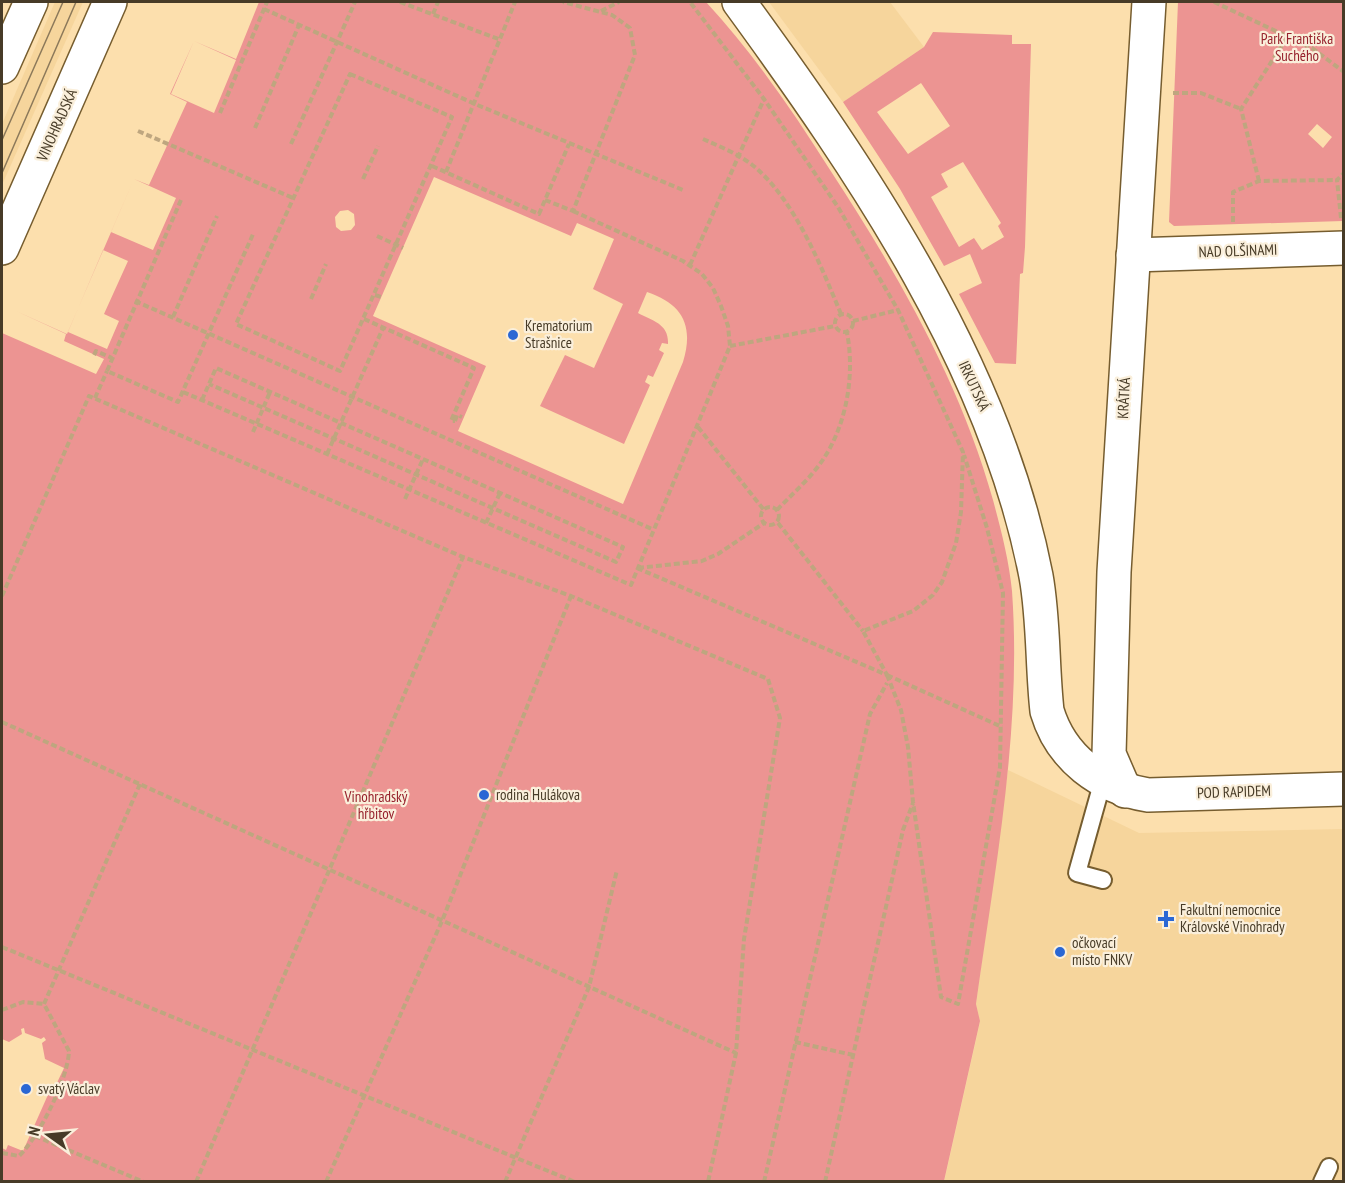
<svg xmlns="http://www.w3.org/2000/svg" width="1345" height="1183" font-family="'PT Sans Narrow',sans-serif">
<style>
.built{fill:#f6d59c}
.green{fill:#ec9492;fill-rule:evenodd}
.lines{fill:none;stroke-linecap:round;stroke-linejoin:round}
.lane-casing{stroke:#765d2f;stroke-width:20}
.street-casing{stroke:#765d2f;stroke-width:36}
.secondary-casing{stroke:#765d2f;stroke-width:36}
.path{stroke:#bea67f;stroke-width:4;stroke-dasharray:6 3;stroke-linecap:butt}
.lane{stroke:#fff;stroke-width:16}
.street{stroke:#fff;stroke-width:33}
.secondary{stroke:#fff;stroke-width:33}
.tram{stroke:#8c795a;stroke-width:1.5}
.poi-dot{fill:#2a67d4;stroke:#faefdb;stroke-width:2}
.labels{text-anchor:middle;stroke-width:4.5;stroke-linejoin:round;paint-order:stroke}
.park-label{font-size:15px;fill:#97222d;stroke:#faefdb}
.street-label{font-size:15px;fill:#473b27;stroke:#faefdb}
.poi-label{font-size:15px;fill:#473b27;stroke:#faefdb;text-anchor:start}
</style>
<rect width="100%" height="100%" fill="#fcdfad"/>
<g class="built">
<polygon points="55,2 83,2 2,185 2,124"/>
<polygon points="769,2 890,2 924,47 843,102"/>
<polygon points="1008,770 1139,833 1343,829 1343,1181 944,1182 980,1022 976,1004"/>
</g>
<g class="green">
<path d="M 259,2 L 706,2 C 754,54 794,113 832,173 C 899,276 960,382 993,500 C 1001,530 1009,560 1012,591 C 1022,729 995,868 976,1004 L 980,1021 L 944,1181 L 2,1181 L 2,1148 L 6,1150 L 8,1145 L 23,1151 L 51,1088 L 54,1089 L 64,1068 L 45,1059 L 42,1043 L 46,1040 L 44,1037 L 41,1039 L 25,1033 L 24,1028 L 21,1029 L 22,1034 L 9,1042 L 2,1039 L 2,333 L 96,374 L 104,359 L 64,341 L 66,334 L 16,311 L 67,334 L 134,179 L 149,185 L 187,102 L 170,94 L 194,41 L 236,59 ZM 194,41 L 236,60 L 214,113 L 171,94 ZM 434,177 L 571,236 L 577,223 L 614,239 L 593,289 L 623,304 L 594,368 L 565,355 L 540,406 L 624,444 L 650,385 L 645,382 L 648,375 L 653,377 L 664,353 L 659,350 L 662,343 L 668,344 C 669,324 653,321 638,313 L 647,292 C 683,304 694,326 683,362 L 623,504 L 458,431 L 486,366 L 373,316 ZM 134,179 L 176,198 L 153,250 L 111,232 ZM 348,210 L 354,214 L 355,225 L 351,230 L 341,231 L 336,227 L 335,217 L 340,211 ZM 103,250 L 128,261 L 104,314 L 119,321 L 107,349 L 68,332 Z"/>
<path d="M 1178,2 L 1343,2 L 1343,221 L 1174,226 L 1169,222 ZM 1317,124 L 1332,137 L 1323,148 L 1308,134 Z"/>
<path d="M 933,32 L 1012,35 L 1012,44 L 1031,44 L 1025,247 L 1023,273 L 1020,274 L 1016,364 L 995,363 L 959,294 L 982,283 L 970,254 L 944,266 L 900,189 L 843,102 L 924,47 ZM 921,83 L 950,126 L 908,154 L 877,112 ZM 963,162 L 1001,223 L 998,226 L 1004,237 L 982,250 L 974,238 L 959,247 L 931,197 L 948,187 L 941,174 Z"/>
</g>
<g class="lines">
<defs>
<g id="lane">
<polyline points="1103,880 1077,873 1103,780"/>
<polyline points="1322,1182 1329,1167"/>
</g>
<g id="street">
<polyline points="1133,255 1344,248"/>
<polyline points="1125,791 1109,754 1114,572 1149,2"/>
</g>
<g id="secondary">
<path d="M 739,2 C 863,172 995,365 1036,576 C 1044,620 1042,666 1047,711 C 1061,758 1100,787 1148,795 L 1344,789"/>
<polyline points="2,67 31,2"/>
<polyline points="2,248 110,2"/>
</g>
</defs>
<use href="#lane" class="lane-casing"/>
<use href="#street" class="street-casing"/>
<use href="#secondary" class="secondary-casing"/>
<g class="path">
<polyline points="400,2 501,40"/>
<polyline points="1214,2 1312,48 1344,72"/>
<polyline points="264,9 475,104 683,190"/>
<polyline points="601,11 619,2"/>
<polyline points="433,14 438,2"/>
<polygon points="350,74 452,117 340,371 236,324"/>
<polyline points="1173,93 1201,93 1241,109"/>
<polyline points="220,113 267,2"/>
<polyline points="255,128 299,25"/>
<polyline points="138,131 293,198"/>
<path d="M 703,139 C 721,147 741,155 756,168 C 796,203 821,266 841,314"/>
<polyline points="291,144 355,2"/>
<polyline points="432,166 539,214 569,144"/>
<polyline points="446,172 515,2"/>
<polyline points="363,179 378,146"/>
<polyline points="1259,181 1241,109 1288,36"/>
<polyline points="181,200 107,371 178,402 254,232"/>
<polyline points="545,200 573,211 635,55 630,28 612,15 563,2"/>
<polyline points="1341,218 1337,180 1344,173"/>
<polyline points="1233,222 1233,192 1259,181 1337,180"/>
<polyline points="377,236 403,248"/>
<polyline points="690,265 764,99"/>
<polyline points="375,295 381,297"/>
<polyline points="311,299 326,264"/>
<polyline points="135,301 652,529"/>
<circle cx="844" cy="323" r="9"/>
<polyline points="173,317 217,216"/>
<polyline points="364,319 474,368 451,421 455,421"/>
<polyline points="853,321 898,310"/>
<polyline points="730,346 835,326"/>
<polyline points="94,355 96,351 112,358"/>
<polyline points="183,392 631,585 730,346 728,326 721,306 713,288 702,274 683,261 573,211"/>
<polyline points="95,398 107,371"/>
<polyline points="202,400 216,368 623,547 616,562 209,384"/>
<polyline points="455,421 457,415 462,417"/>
<polyline points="698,427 764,510"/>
<polyline points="253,432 270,392"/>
<polyline points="327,454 383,328"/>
<polyline points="405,499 423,459"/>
<circle cx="770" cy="516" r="9"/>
<path d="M 777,510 C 793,493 812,477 824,458 C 847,423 855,373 847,333"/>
<polyline points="486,523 500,493"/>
<polyline points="778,523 863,631"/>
<polyline points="637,568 887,675 863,631 913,611 933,595 942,582 956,543 961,512 963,452 898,310 838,207 764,99 690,2"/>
<polyline points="638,568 702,561 718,554 764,523"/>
<polyline points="2,596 89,396 463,557 571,596 768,679 780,718 744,939 736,1053 708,1182"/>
<polyline points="887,675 901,710 908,747 913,802 941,997 958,1004 1000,767 1003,593 987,528 964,455"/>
<polyline points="887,675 1002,727"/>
<polyline points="2,722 736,1053"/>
<polyline points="2,947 575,1182"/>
<polyline points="44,1004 140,784"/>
<polyline points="2,1010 23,1002 44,1004"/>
<polyline points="795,1042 853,1055"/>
<polyline points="35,1136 144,1182"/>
<path d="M 2,1153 L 19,1156 C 39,1137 68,1079 69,1051 L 44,1004"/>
<polyline points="196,1182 463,557"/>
<polyline points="326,1182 442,921 571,596"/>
<polyline points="505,1182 589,987 617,870"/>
<polyline points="764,1182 870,714 887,683"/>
<polyline points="825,1182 903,830 913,803"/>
</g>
<use href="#lane" class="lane"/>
<use href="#street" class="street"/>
<use href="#secondary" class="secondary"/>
<g class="tram">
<polyline points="2,140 63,2"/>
<polyline points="2,173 76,2"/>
</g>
</g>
<g class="poi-dot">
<circle cx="513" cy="335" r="6"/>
<circle cx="484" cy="795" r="6"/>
<path d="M1163 910h6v6h6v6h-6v6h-6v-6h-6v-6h6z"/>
<circle cx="1060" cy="952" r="6"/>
<circle cx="26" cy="1089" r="6"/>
</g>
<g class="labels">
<g class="park-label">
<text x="1297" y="44">Park Františka<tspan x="1297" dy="17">Suchého</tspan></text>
<text x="376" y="802">Vinohradský<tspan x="376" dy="17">hřbitov</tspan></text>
</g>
<g class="street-label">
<text transform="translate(57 125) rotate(-66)" y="5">VINOHRADSKÁ</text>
<text transform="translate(1238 251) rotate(-2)" y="5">NAD OLŠINAMI</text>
<text transform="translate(974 386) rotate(65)" y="5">IRKUTSKÁ</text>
<text transform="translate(1124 398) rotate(-87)" y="5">KRÁTKÁ</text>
<text transform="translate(1234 792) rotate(-2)" y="5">POD RAPIDEM</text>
</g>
<g class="poi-label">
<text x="525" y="331">Krematorium<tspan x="525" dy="17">Strašnice</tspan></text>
<text x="496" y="800">rodina Hulákova</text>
<text x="1180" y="915">Fakultní nemocnice<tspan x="1180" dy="17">Královské Vinohrady</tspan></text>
<text x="1072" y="948">očkovací<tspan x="1072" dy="17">místo FNKV</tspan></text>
<text x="38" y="1094">svatý Václav</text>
</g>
</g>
<rect width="1345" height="1183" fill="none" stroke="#473b27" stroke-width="6"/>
<g transform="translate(48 1135) rotate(285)" stroke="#faefdb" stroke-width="4.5" paint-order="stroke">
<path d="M0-4.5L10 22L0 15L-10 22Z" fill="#473b27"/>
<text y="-9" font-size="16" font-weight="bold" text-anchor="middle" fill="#473b27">N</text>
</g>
</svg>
